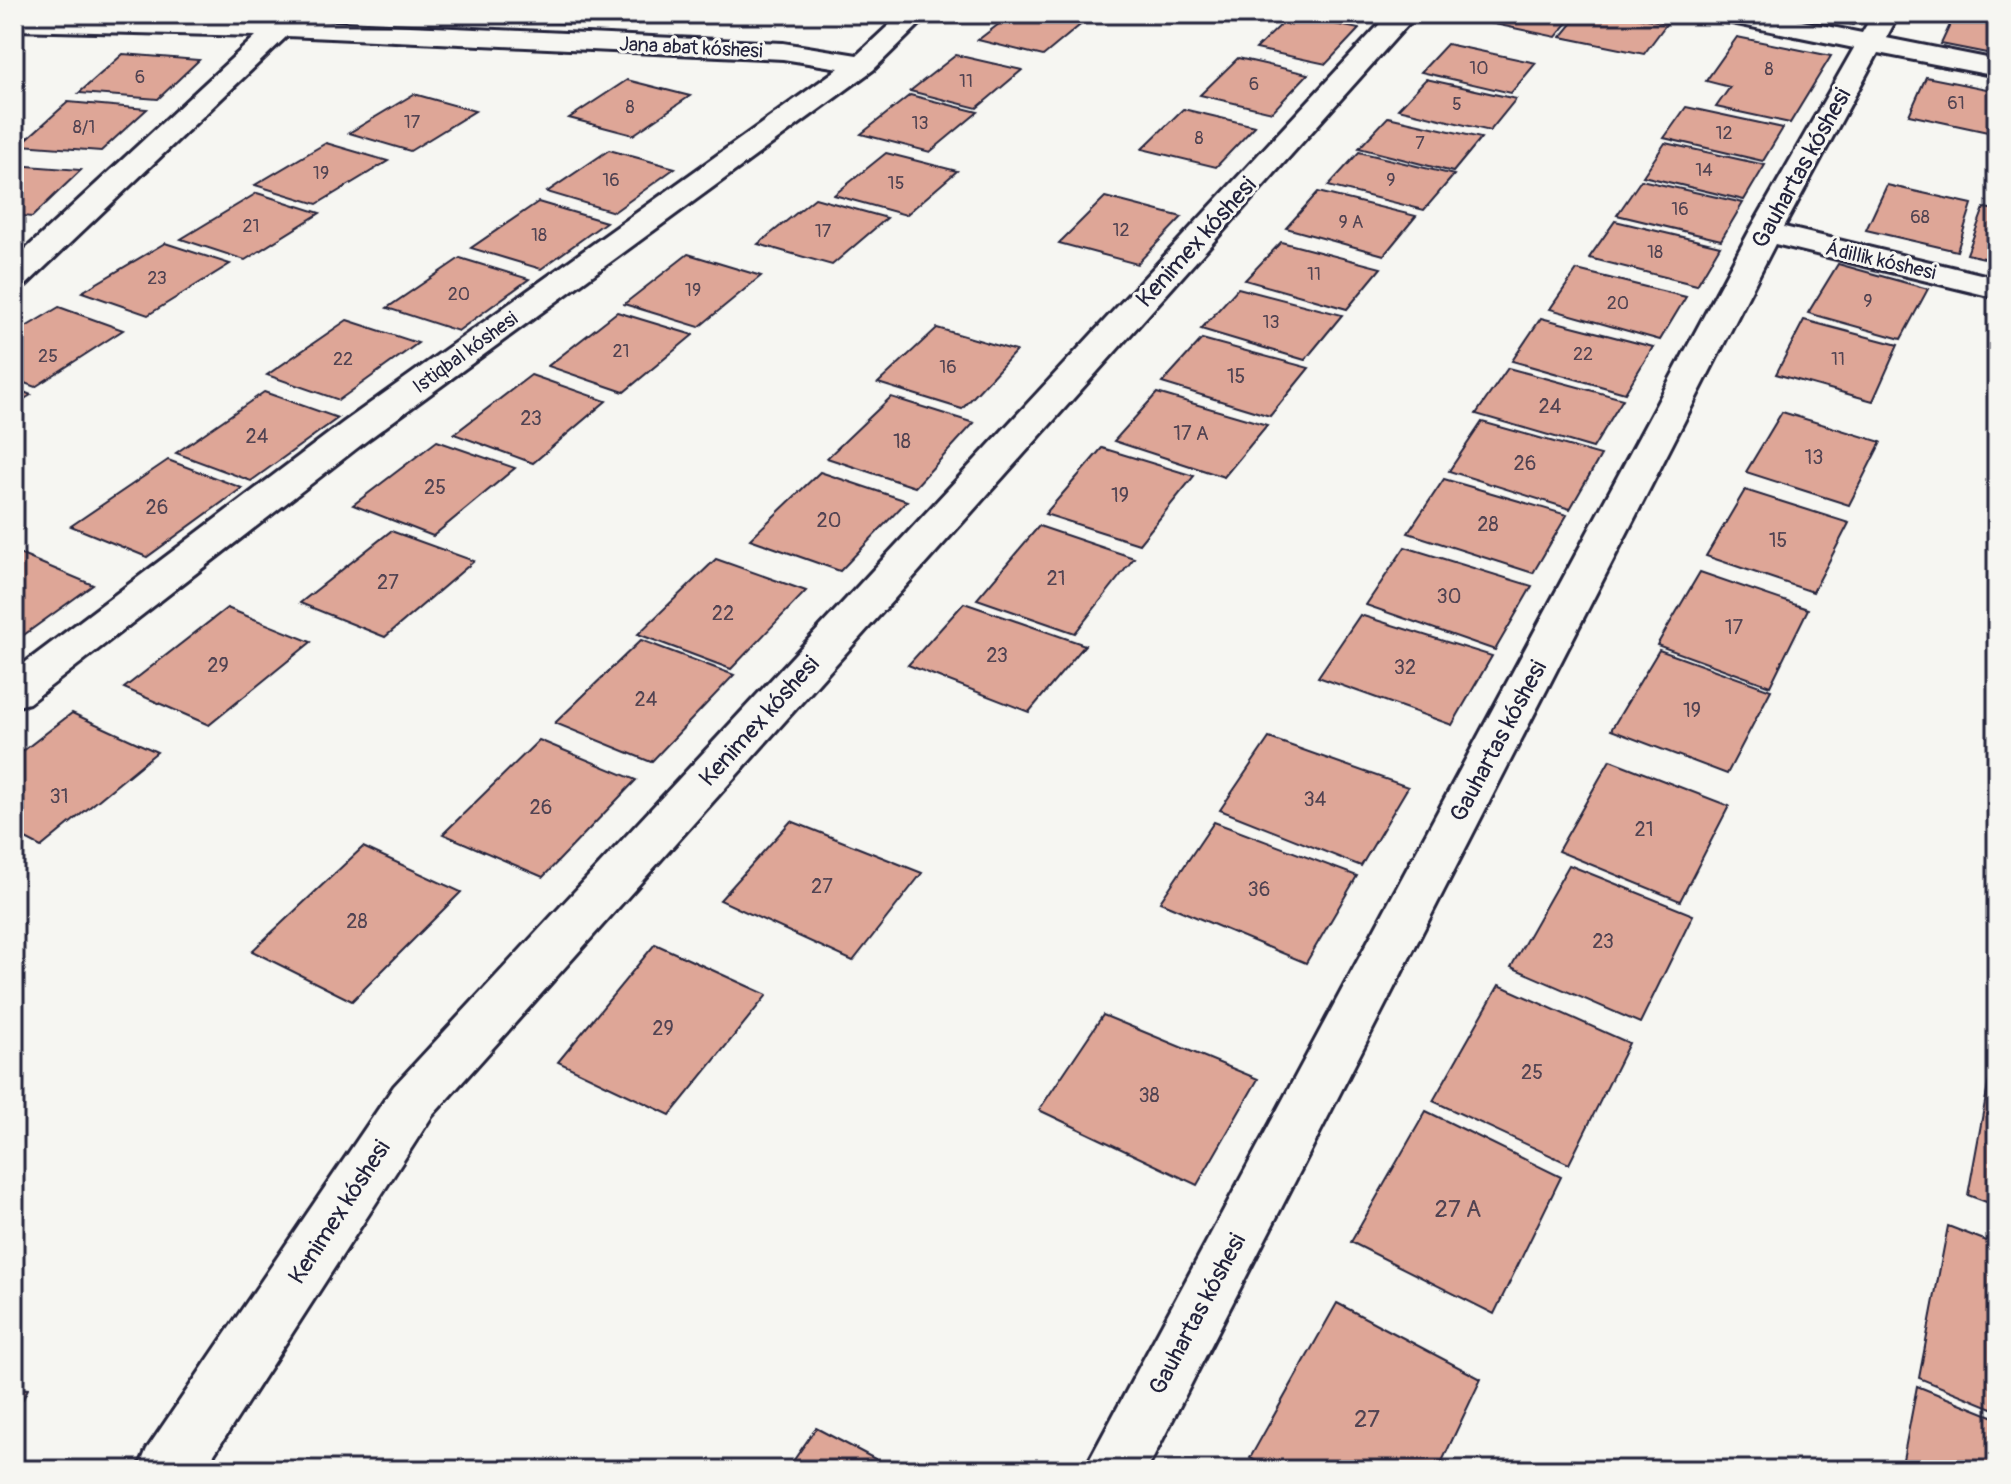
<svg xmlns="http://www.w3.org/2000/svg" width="2011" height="1484" font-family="Pangolin,sans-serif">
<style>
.building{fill:#dea697;stroke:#22223b;stroke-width:2}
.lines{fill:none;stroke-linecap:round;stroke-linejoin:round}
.minor-casing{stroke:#22223b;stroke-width:6}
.minor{fill:#f6f6f2;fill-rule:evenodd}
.labels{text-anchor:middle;stroke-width:6;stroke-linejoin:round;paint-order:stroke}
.far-number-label{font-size:18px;fill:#514352}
.far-street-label{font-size:20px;fill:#22223b;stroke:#f6f6f2}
.number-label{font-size:20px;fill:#514352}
.street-label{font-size:24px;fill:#22223b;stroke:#f6f6f2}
.near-number-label{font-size:24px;fill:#514352}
</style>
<rect width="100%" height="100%" fill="#f6f6f2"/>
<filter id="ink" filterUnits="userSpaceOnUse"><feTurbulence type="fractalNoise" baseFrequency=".0125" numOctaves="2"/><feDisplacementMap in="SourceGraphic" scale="16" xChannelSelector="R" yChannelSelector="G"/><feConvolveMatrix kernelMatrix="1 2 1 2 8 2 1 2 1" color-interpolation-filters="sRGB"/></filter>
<g filter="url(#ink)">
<g class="building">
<polygon points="416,14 505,14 501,20 415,16"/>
<polygon points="519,14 607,14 601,25 514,21"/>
<polygon points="1012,14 1052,14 1085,21 1043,56 978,40"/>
<polygon points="1481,14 1575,14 1556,37 1476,20"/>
<polygon points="1580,14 1622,14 1667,23 1644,54 1561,37"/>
<polygon points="1798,14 1859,14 1853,25"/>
<polygon points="1955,14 1997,16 1997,55 1941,44"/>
<polygon points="1291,15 1359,29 1326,64 1256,49"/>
<polygon points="1737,37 1831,56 1790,123 1716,107 1730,87 1706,81"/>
<polygon points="1447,44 1536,63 1511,93 1421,72"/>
<polygon points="123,54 199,60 158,99 79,93"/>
<polygon points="956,55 1022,70 977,108 910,91"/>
<polygon points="1238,58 1308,74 1272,112 1200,95"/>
<polygon points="1926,77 1997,91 1997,134 1909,115"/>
<polygon points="1426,79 1516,99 1490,131 1398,109"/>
<polygon points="627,80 690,96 633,135 569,118"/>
<polygon points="414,94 475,111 410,151 349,133"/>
<polygon points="910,95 978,112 930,152 861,134"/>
<polygon points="68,102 147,109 101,151 20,145"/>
<polygon points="1686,107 1783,128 1763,161 1664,138"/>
<polygon points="1183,109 1255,126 1216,167 1142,149"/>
<polygon points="1388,117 1481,138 1453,172 1359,148"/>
<polygon points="326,143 388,161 317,204 255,185"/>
<polygon points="1665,143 1765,165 1744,200 1643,176"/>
<polygon points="609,150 675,168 614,212 547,192"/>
<polygon points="1359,152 1454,175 1424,210 1328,186"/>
<polygon points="886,153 957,171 906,215 834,195"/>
<polygon points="14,165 81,170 32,217 14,215"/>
<polygon points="1641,180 1743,203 1721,240 1617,215"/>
<polygon points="1887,185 1972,204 1957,251 1866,230"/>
<polygon points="1318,192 1416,216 1384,255 1286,228"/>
<polygon points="257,193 320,213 245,260 181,239"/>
<polygon points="1105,197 1182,217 1137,264 1059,243"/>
<polygon points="815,198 887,218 832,265 758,244"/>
<polygon points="538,202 606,222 541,269 471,248"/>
<polygon points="1984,208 1997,210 1997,261 1967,254"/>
<polygon points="1615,221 1720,246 1697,285 1589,258"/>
<polygon points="1281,242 1381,268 1347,309 1245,280"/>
<polygon points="165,243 230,264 148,315 82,292"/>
<polygon points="688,254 761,276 699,327 624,304"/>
<polygon points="460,258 529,279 458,331 387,308"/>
<polygon points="1838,264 1928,289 1901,339 1808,313"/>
<polygon points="1577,270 1686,297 1660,340 1550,309"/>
<polygon points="1238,288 1342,315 1305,360 1201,329"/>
<polygon points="59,307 123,330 35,387 14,379 14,334"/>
<polygon points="617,312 693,335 624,392 548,366"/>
<polygon points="1541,318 1653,347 1625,393 1512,361"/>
<polygon points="347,320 418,343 339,400 267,375"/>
<polygon points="1804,320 1898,345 1873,401 1776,374"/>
<polygon points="937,328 1016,351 962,409 878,383"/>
<polygon points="1202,339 1309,368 1270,416 1162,383"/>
<polygon points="1508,368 1623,399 1593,448 1476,414"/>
<polygon points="531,375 606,401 533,463 454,434"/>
<polygon points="14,388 31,395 14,405"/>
<polygon points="264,392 338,418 251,481 176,453"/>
<polygon points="1157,393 1267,425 1224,477 1114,441"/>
<polygon points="891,397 974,423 915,487 827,458"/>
<polygon points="1782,412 1881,442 1849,505 1746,472"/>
<polygon points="1482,422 1601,455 1570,509 1449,471"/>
<polygon points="437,441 515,468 433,536 353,505"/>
<polygon points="1102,448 1194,476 1139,544 1045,514"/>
<polygon points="168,460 242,488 147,557 71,526"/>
<polygon points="820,472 907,501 840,571 750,539"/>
<polygon points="1444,479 1567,515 1533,573 1408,533"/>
<polygon points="1745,490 1849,523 1813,592 1706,556"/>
<polygon points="1039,526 1134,558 1075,633 977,599"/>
<polygon points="391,531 474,561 385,637 300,603"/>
<polygon points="1405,547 1532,586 1495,650 1366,605"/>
<polygon points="17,553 93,585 14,642 14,555"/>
<polygon points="716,559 806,591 731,669 638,634"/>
<polygon points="1700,572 1808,609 1770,686 1657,645"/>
<polygon points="964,603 1085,645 1029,712 908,665"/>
<polygon points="227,608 311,642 209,725 124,688"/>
<polygon points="1360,615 1492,656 1452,725 1318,677"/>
<polygon points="641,640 734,675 651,762 555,723"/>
<polygon points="1659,650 1771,690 1727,774 1611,730"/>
<polygon points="72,713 157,752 41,847 14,833 14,758"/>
<polygon points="1269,738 1408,787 1361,866 1220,810"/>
<polygon points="539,740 636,780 543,877 443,834"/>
<polygon points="1610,760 1729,806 1680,901 1558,851"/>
<polygon points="791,821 922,873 853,961 720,900"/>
<polygon points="1214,822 1357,876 1306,963 1160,902"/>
<polygon points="363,847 461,892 352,1001 252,951"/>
<polygon points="1569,865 1693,915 1640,1023 1511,967"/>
<polygon points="655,944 767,995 670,1115 558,1062"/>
<polygon points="1499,985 1629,1043 1569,1164 1433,1101"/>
<polygon points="1103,1015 1258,1079 1197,1185 1039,1110"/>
<polygon points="1992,1064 1997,1066 1997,1206 1968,1195"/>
<polygon points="1426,1111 1561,1177 1494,1314 1351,1242"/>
<polygon points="1948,1226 1997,1245 1997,1410 1919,1378"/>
<polygon points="1337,1303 1481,1379 1438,1470 1272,1470 1250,1458"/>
<polygon points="1917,1386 1997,1418 1997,1470 1901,1470"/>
<polygon points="14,1388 28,1389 14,1417"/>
<polygon points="816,1428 896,1470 787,1470"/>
</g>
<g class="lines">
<defs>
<g id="minor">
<polygon points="14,14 280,20 783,43 857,55 901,14 930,14 873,70 370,438 29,703 14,707 14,671 344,422 839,68 783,59 287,36 26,285 14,288 14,260 256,36 14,30"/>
<polygon points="1389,14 1417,14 432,1116 204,1470 138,1470 147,1449 394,1086"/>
<polygon points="1714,14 1767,14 1862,33 1873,14 1899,14 1886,38 1997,60 1997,76 1878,53 1784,227 1997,278 1997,298 1775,244 1147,1470 1084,1470 1749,232 1854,48 1727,22 1718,20"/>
</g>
</defs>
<use href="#minor" class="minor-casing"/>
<use href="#minor" class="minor"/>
</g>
</g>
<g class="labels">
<g class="far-number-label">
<text x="1479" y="74">10</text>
<text x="1769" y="75">8</text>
<text x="140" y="83">6</text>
<text x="966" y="87">11</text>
<text x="1254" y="90">6</text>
<text x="1956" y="109">61</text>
<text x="1457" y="110">5</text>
<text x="630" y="113">8</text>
<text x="412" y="128">17</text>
<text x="920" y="129">13</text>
<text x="84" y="133">8/1</text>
<text x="1724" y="139">12</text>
<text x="1199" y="144">8</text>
<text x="1420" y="149">7</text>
<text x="1704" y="176">14</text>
<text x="321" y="179">19</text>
<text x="611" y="186">16</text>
<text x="1391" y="186">9</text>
<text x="896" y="189">15</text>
<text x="1680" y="215">16</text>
<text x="1920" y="223">68</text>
<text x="1351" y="228">9 А</text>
<text x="251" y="232">21</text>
<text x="1121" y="236">12</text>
<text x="823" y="237">17</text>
<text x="539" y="241">18</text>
<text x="1655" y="258">18</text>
<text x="1314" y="280">11</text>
<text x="157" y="284">23</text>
<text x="693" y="296">19</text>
<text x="459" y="300">20</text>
<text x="1868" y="307">9</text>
<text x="1618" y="309">20</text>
<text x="1271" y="328">13</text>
<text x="621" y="357">21</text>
<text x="1583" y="360">22</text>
<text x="48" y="362">25</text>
<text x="343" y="365">22</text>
<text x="1838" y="365">11</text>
<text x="948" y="373">16</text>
</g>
<g class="far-street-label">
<text transform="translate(691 47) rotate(3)" y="7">Jana abat kóshesi</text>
<text transform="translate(1881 260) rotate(13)" y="7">Ádillik kóshesi</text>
<text transform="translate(465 352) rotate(-36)" y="7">Istiqbal kóshesi</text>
</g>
<g class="number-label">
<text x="1236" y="383">15</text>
<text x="1550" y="413">24</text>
<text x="531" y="425">23</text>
<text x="1191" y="440">17 А</text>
<text x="257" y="443">24</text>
<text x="902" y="448">18</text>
<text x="1814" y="464">13</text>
<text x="1525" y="470">26</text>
<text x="435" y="494">25</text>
<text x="1120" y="502">19</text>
<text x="157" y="514">26</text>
<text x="829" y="527">20</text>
<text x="1488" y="531">28</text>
<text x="1778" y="547">15</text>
<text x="1056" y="585">21</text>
<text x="388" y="589">27</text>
<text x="1449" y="603">30</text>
<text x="723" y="620">22</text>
<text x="1734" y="634">17</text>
<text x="997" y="662">23</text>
<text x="218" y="672">29</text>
<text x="1405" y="674">32</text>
<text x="646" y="706">24</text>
<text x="1692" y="717">19</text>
<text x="59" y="803">31</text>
<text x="1315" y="806">34</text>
<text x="541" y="814">26</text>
<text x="1644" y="836">21</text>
<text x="822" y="893">27</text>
<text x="1259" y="896">36</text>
<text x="357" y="928">28</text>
<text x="1603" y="948">23</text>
<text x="663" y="1035">29</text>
<text x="1532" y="1079">25</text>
<text x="1149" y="1102">38</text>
</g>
<g class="street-label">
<text transform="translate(1801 168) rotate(-61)" y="8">Gauhartas kóshesi</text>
<text transform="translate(1196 242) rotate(-48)" y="8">Kenimex kóshesi</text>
<text transform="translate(759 721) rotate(-48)" y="8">Kenimex kóshesi</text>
<text transform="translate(1498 741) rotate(-62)" y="8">Gauhartas kóshesi</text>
<text transform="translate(339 1212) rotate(-57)" y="8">Kenimex kóshesi</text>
<text transform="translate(1197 1314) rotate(-62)" y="8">Gauhartas kóshesi</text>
</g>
<g class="near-number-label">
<text x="1458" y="1217">27 А</text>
<text x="1367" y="1427">27</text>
</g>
</g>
<rect width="2011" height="1484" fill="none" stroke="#f6f6f2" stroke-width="48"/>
<rect x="24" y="24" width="1963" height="1436" fill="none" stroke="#22223b" stroke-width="3" filter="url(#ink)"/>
</svg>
